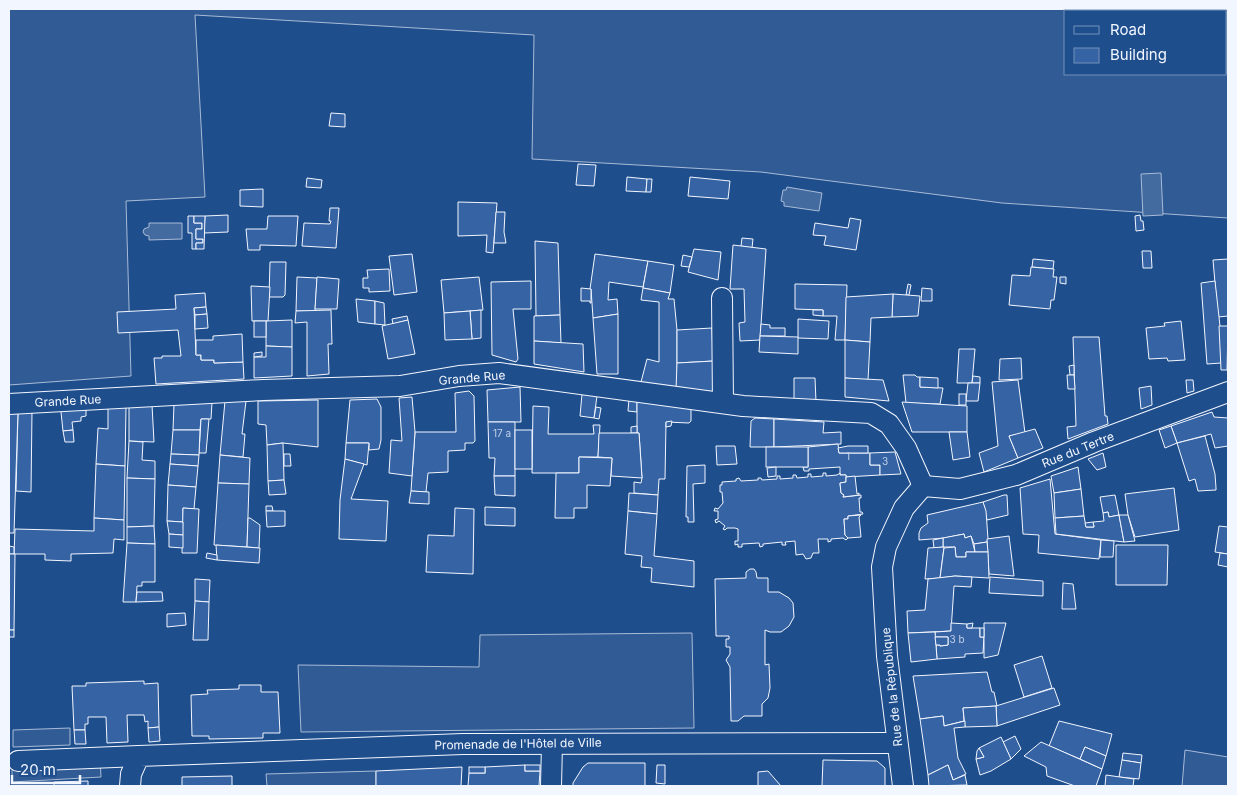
<svg xmlns="http://www.w3.org/2000/svg" width="1237" height="795" font-family="Inter,sans-serif">
<style>
.built{fill:#305b95;stroke:#a8bbd7;fill-rule:evenodd}
.water{fill:#446ba0;stroke:#a8bbd7}
.building{fill:#3563a3;stroke:#f2f6ff}
.lines{fill:none;stroke-linecap:round;stroke-linejoin:round}
.minor-casing{stroke:#f2f6ff;stroke-width:22}
.minor{stroke:#1f4e8c;stroke-width:20}
.labels{text-anchor:middle;stroke-width:4;stroke-linejoin:round;paint-order:stroke}
.number-label{font-size:10px;fill:#c3d1e8}
.street-label{font-size:12px;fill:#f2f6ff;stroke:#1f4e8c}
</style>
<rect width="100%" height="100%" fill="#1f4e8c"/>
<g class="built">
<path d="M 9,9 L 1228,9 L 1228,218 L 1002,203 L 761,172 L 532,159 L 534,35 L 195,15 L 205,197 L 126,201 L 131,376 L 9,385 ZM 1066,11 L 1226,11 L 1226,74 L 1066,74 Z"/>
<polygon points="692,633 694,728 301,732 298,665 479,667 480,635"/>
<polygon points="70,728 70,745 13,747 13,730"/>
<polygon points="1185,750 1228,757 1228,786 1182,786"/>
<polygon points="100,759 101,777 12,782 12,763"/>
<polygon points="376,771 376,786 267,786 266,774"/>
</g>
<g class="water">
<polygon points="1161,173 1163,215 1143,216 1141,174"/>
<polygon points="787,187 822,193 819,211 784,206 784,202 781,201 783,190 786,190"/>
<polygon points="149,223 182,223 182,239 149,240 149,236 145,235 143,232 144,229 149,227"/>
</g>
<g class="building">
<polygon points="331,113 345,114 345,127 329,126"/>
<polygon points="578,164 596,165 594,186 576,185"/>
<polygon points="627,177 647,179 646,192 626,191"/>
<polygon points="690,177 730,181 728,199 688,196"/>
<polygon points="307,178 322,180 321,188 306,187"/>
<polygon points="647,179 652,179 651,192 646,192"/>
<polygon points="263,189 263,207 240,206 240,190"/>
<polygon points="458,202 497,203 493,253 486,252 487,235 458,236"/>
<polygon points="330,208 339,208 336,248 302,246 304,223 330,224 331,221 329,221"/>
<polygon points="496,212 505,212 504,232 506,243 494,243"/>
<polygon points="228,215 228,232 204,233 205,216"/>
<polygon points="1140,215 1141,221 1143,221 1144,230 1136,231 1135,216"/>
<polygon points="188,216 194,216 194,223 202,223 202,229 196,229 196,239 203,239 203,243 196,243 196,249 192,249 192,233 188,233"/>
<polygon points="194,216 205,216 204,249 196,249 196,243 203,243 203,239 196,239 196,229 202,229 202,223 194,223"/>
<polygon points="268,216 298,216 296,246 260,245 260,250 248,250 246,229 267,229"/>
<polygon points="850,218 861,220 856,250 824,245 826,236 813,235 815,223 848,228"/>
<polygon points="742,238 753,239 752,248 741,246"/>
<polygon points="535,241 558,243 560,315 536,316"/>
<polygon points="733,245 766,249 760,340 740,341 739,323 745,322 744,289 730,289"/>
<polygon points="694,249 721,252 718,280 688,272"/>
<polygon points="1142,251 1151,251 1152,268 1143,268"/>
<polygon points="412,254 417,292 394,295 389,256"/>
<polygon points="595,254 648,261 643,287 609,282 608,300 617,299 618,314 593,318 591,289 590,289"/>
<polygon points="683,255 692,257 689,267 681,266"/>
<polygon points="1033,259 1054,261 1053,269 1032,267"/>
<polygon points="1228,259 1228,316 1218,317 1213,260"/>
<polygon points="648,261 674,265 670,293 643,288"/>
<polygon points="270,262 286,262 285,295 283,297 269,297"/>
<polygon points="1031,267 1054,269 1053,277 1057,277 1054,300 1051,300 1050,309 1009,305 1012,275 1030,276"/>
<polygon points="389,269 390,291 369,292 369,288 363,288 363,278 368,278 367,270"/>
<polygon points="297,277 317,278 315,311 296,311"/>
<polygon points="317,277 339,279 337,309 315,309"/>
<polygon points="479,277 483,310 444,313 441,280"/>
<polygon points="1060,277 1066,277 1066,284 1060,283"/>
<polygon points="531,281 531,309 513,309 518,359 516,362 492,355 491,282"/>
<polygon points="1215,281 1220,326 1221,363 1207,364 1201,283"/>
<polygon points="795,284 847,285 845,340 835,340 837,316 823,316 823,310 795,309"/>
<polygon points="908,284 911,285 909,295 906,295"/>
<polygon points="251,286 270,287 268,321 252,321"/>
<polygon points="581,288 591,289 591,303 590,303 590,301 581,301"/>
<polygon points="643,288 670,293 668,299 674,299 677,330 677,391 641,382 647,359 659,362 659,302 641,300"/>
<polygon points="922,288 932,289 932,301 921,301"/>
<polygon points="205,293 206,307 194,308 196,355 201,355 201,360 214,360 214,363 243,362 244,379 156,384 154,358 162,358 162,356 181,356 178,330 118,333 117,312 176,309 175,295"/>
<polygon points="893,294 920,296 918,316 892,317"/>
<polygon points="893,294 892,317 871,318 870,342 845,340 846,297"/>
<polygon points="356,299 375,301 375,324 358,322"/>
<polygon points="375,301 384,303 385,325 375,324"/>
<polygon points="206,307 207,314 195,315 194,308"/>
<polygon points="331,310 332,344 328,344 329,374 307,376 307,322 295,323 296,311"/>
<polygon points="481,310 481,338 472,339 470,311"/>
<polygon points="813,310 823,310 823,316 813,315"/>
<polygon points="470,311 472,339 445,340 444,313"/>
<polygon points="207,314 208,328 195,329 195,315"/>
<polygon points="618,314 618,374 597,374 593,318"/>
<polygon points="560,315 561,343 534,341 534,316"/>
<polygon points="407,316 408,320 393,324 392,319"/>
<polygon points="798,319 829,321 828,339 798,338"/>
<polygon points="292,320 292,347 266,346 266,321"/>
<polygon points="408,320 415,354 388,359 382,326"/>
<rect x="254" y="321" width="12" height="16"/>
<polygon points="1181,321 1185,360 1168,361 1167,358 1149,359 1146,328 1165,326 1164,323"/>
<polygon points="761,324 770,325 770,328 785,328 785,336 760,336"/>
<polygon points="1219,326 1228,326 1227,370 1221,370"/>
<polygon points="712,328 713,361 677,363 677,330"/>
<polygon points="242,334 243,362 214,363 214,360 201,360 201,355 196,355 196,340 213,340 213,336"/>
<polygon points="760,336 798,337 798,354 759,352"/>
<polygon points="1073,337 1099,337 1105,416 1107,416 1108,424 1068,439 1067,427 1076,426"/>
<polygon points="845,340 870,342 868,380 845,378"/>
<polygon points="534,341 583,344 584,372 534,364"/>
<polygon points="266,346 292,347 292,376 254,378 254,357 266,357"/>
<polygon points="959,349 975,349 972,383 957,383"/>
<polygon points="262,352 262,356 254,357 254,353"/>
<polygon points="1021,358 1022,379 999,380 1000,359"/>
<polygon points="714,361 717,393 676,390 677,363"/>
<polygon points="1074,365 1074,375 1070,375 1069,366"/>
<polygon points="903,375 915,375 917,377 920,377 920,387 943,388 940,404 906,403"/>
<polygon points="1067,375 1074,375 1075,389 1068,389"/>
<polygon points="973,376 980,377 980,383 972,383"/>
<polygon points="920,377 938,378 938,388 920,387"/>
<polygon points="794,378 815,378 816,402 794,402"/>
<polygon points="845,378 883,380 889,401 845,397"/>
<polygon points="1018,380 1025,433 1009,436 1018,458 984,472 979,453 998,446 992,382"/>
<polygon points="1186,380 1193,380 1194,391 1187,393"/>
<polygon points="968,383 980,383 978,401 966,401"/>
<polygon points="1151,386 1152,405 1141,409 1139,388"/>
<polygon points="520,387 521,422 488,422 487,390"/>
<polygon points="469,391 474,396 475,441 473,443 465,443 465,450 448,451 448,472 428,473 426,492 411,491 415,432 456,432 455,393"/>
<polygon points="582,394 597,396 594,418 580,416"/>
<rect x="959" y="394" width="7" height="11"/>
<polygon points="412,397 415,432 412,476 389,473 391,440 402,441 399,398"/>
<polygon points="377,399 381,407 381,440 379,449 369,450 369,443 346,443 350,400"/>
<polygon points="629,399 637,400 637,412 628,411"/>
<polygon points="318,400 318,447 283,443 267,445 266,425 258,424 258,401"/>
<polygon points="637,400 691,409 691,421 689,423 666,422 665,479 659,479 658,495 634,493 634,482 641,483 642,478 639,433 637,433"/>
<polygon points="225,401 246,401 242,434 245,434 243,457 220,455"/>
<polygon points="212,402 211,419 201,419 200,430 173,430 174,404"/>
<polygon points="902,402 967,406 967,432 912,432"/>
<polygon points="152,405 154,442 129,441 129,407"/>
<polygon points="533,406 549,407 548,434 594,434 593,425 600,425 598,457 579,457 579,473 532,473"/>
<polygon points="126,407 125,466 96,464 98,428 108,429 108,408"/>
<polygon points="596,407 601,408 599,419 594,418"/>
<polygon points="86,409 86,416 81,417 81,421 72,422 73,430 63,431 61,412 63,410"/>
<polygon points="32,411 31,492 16,491 18,412"/>
<polygon points="18,412 14,533 9,533 9,413"/>
<polygon points="1212,412 1214,417 1228,418 1228,446 1215,448 1211,434 1177,443 1171,426"/>
<polygon points="755,418 774,419 774,447 750,447 751,421"/>
<polygon points="201,419 209,419 206,453 199,453"/>
<polygon points="774,419 824,422 823,433 841,432 841,444 774,447"/>
<polygon points="672,421 671,426 666,427 666,422"/>
<polygon points="488,422 515,422 515,476 494,476 495,458 489,458"/>
<polygon points="637,426 637,433 631,433 631,427"/>
<polygon points="1171,426 1177,443 1165,448 1159,430"/>
<polygon points="1035,429 1043,448 1018,458 1009,436"/>
<polygon points="73,430 74,442 65,442 63,431"/>
<polygon points="173,430 200,430 199,455 171,454"/>
<rect x="515" y="430" width="17" height="39"/>
<polygon points="949,432 967,432 970,457 953,460"/>
<polygon points="599,433 639,433 642,478 611,476 612,458 598,457"/>
<polygon points="1205,436 1215,474 1216,488 1216,490 1198,491 1195,479 1189,481 1177,443"/>
<polygon points="129,441 143,442 142,460 155,461 155,479 127,478"/>
<polygon points="283,443 284,480 268,481 267,445"/>
<polygon points="346,443 369,443 367,465 345,459"/>
<polygon points="838,444 839,453 870,453 870,465 880,465 880,475 846,477 846,475 840,475 840,467 809,469 809,471 804,471 803,467 808,467 808,447"/>
<polygon points="716,446 735,446 737,464 717,465"/>
<polygon points="848,446 868,446 868,453 839,453 838,448"/>
<rect x="766" y="447" width="42" height="20"/>
<polygon points="895,452 901,474 880,475 880,465 870,465 870,453"/>
<polygon points="1103,453 1106,467 1097,470 1088,459"/>
<polygon points="171,454 199,455 198,466 170,464"/>
<polygon points="290,454 291,466 284,466 284,454"/>
<polygon points="220,455 250,458 249,484 218,483"/>
<polygon points="579,457 612,458 610,486 587,485 587,508 574,508 574,518 555,518 556,473 579,473"/>
<polygon points="345,459 364,464 351,499 388,501 386,541 339,539 340,500"/>
<polygon points="96,464 125,466 124,520 94,518"/>
<polygon points="170,464 198,466 196,487 168,485"/>
<polygon points="705,465 705,483 693,484 694,522 688,522 688,517 686,517 687,466"/>
<polygon points="776,467 776,476 768,477 767,468"/>
<polygon points="1078,467 1081,489 1054,493 1051,476"/>
<polygon points="823,473 826,473 826,476 837,475 840,473 840,475 846,475 846,482 840,483 841,493 844,495 843,497 861,495 861,498 859,498 860,512 862,512 863,514 848,516 848,519 844,519 845,535 848,538 846,540 843,538 831,539 831,541 828,542 828,539 818,539 819,553 813,553 811,558 806,559 803,554 796,555 795,541 785,542 786,545 782,545 782,542 763,544 763,546 760,547 759,543 742,544 742,547 738,547 738,544 735,545 735,541 738,541 738,529 735,528 727,528 725,530 723,529 725,526 719,521 716,523 715,520 718,519 718,511 714,511 715,508 718,509 723,503 722,492 720,492 720,485 722,485 722,482 736,481 736,479 739,478 741,481 758,480 758,478 761,478 762,480 777,479 777,476 780,476 780,479 793,478 793,475 796,475 797,478 808,477 808,474 811,474 811,477 823,476"/>
<polygon points="494,476 515,476 515,496 495,495"/>
<polygon points="855,476 857,494 859,493 859,495 843,497 844,495 841,493 840,483 846,482 846,477"/>
<polygon points="127,478 155,479 154,526 127,527"/>
<polygon points="1050,479 1055,534 1101,540 1099,559 1038,553 1039,535 1023,534 1020,488"/>
<polygon points="284,480 286,494 269,495 268,481"/>
<polygon points="218,483 249,484 247,547 214,545"/>
<polygon points="168,485 196,487 194,509 183,508 183,522 167,521"/>
<polygon points="1174,488 1179,530 1135,537 1128,515 1125,494"/>
<polygon points="1081,489 1084,516 1055,518 1054,493"/>
<polygon points="411,491 429,492 429,504 409,503"/>
<polygon points="629,493 658,495 657,514 628,511"/>
<polygon points="1004,495 1007,495 1008,515 987,520 983,502"/>
<polygon points="1115,495 1119,515 1109,517 1108,512 1103,513 1100,497"/>
<polygon points="983,502 986,511 988,539 987,542 974,544 971,536 965,538 964,534 944,538 919,540 919,533 921,528 928,523 927,515"/>
<polygon points="266,506 272,506 273,511 266,511"/>
<polygon points="485,507 515,508 515,526 485,525"/>
<polygon points="183,508 199,509 197,553 182,553"/>
<polygon points="455,508 474,509 473,574 426,572 428,535 454,536"/>
<polygon points="266,511 285,511 285,526 267,527"/>
<polygon points="628,511 657,514 654,556 694,561 694,587 651,582 652,568 641,567 642,556 625,554"/>
<polygon points="1108,512 1109,517 1119,515 1124,542 1056,534 1055,518 1084,516 1086,527 1094,527 1093,522 1104,521 1103,513"/>
<polygon points="861,515 859,517 861,537 848,538 845,535 844,519 848,519 848,516"/>
<polygon points="1119,515 1128,515 1135,541 1124,542"/>
<polygon points="94,518 124,520 124,540 114,539 113,553 71,554 71,561 45,560 45,554 14,554 15,529 94,531"/>
<polygon points="248,518 250,518 260,525 259,548 247,547"/>
<polygon points="167,521 183,522 183,535 169,534"/>
<polygon points="1093,522 1094,527 1086,527 1085,523"/>
<polygon points="154,526 155,544 127,543 127,527"/>
<polygon points="1219,526 1228,527 1228,554 1215,552"/>
<polygon points="169,534 183,535 183,548 169,547"/>
<polygon points="964,534 965,538 971,536 975,552 966,552 966,557 956,557 955,547 943,547 943,538"/>
<polygon points="1009,536 1014,576 989,574 987,539"/>
<polygon points="943,538 943,547 934,548 933,540"/>
<polygon points="1101,540 1114,541 1113,557 1100,557"/>
<polygon points="987,542 988,552 975,552 974,544"/>
<polygon points="127,543 155,544 155,582 142,582 142,586 137,586 136,602 123,602"/>
<polygon points="216,545 260,548 259,563 217,560"/>
<polygon points="1116,545 1168,545 1167,585 1116,585"/>
<polygon points="9,546 14,547 14,554 9,554"/>
<polygon points="944,547 940,578 925,579 928,548"/>
<polygon points="955,547 956,557 966,557 966,552 988,552 989,578 955,576 940,578 944,548"/>
<polygon points="207,553 217,555 217,560 206,558"/>
<polygon points="1220,553 1228,554 1228,567 1218,565"/>
<polygon points="9,554 15,554 14,630 9,630"/>
<polygon points="750,569 754,569 756,572 757,578 768,578 768,592 779,592 789,598 793,603 794,617 789,626 781,632 770,632 765,630 765,665 769,664 770,688 768,698 762,704 762,716 744,716 738,721 731,721 730,667 726,660 730,654 730,647 726,647 726,639 729,639 729,636 716,636 715,579 746,578 746,572"/>
<polygon points="955,576 972,577 971,587 954,586 951,631 908,633 907,611 925,610 928,579"/>
<polygon points="990,577 1043,581 1043,596 989,593"/>
<polygon points="195,579 210,580 209,602 195,601"/>
<polygon points="1063,583 1073,584 1076,609 1062,609"/>
<polygon points="137,592 162,592 163,601 136,602"/>
<polygon points="195,601 209,602 208,640 193,640"/>
<polygon points="185,613 186,625 167,627 167,614"/>
<polygon points="951,623 967,624 967,628 980,628 980,637 984,637 983,653 965,654 965,657 937,659 936,645 940,645 940,646 948,645 948,637 935,637 935,632 951,631"/>
<polygon points="973,623 972,628 967,628 967,624"/>
<polygon points="984,623 1006,623 998,655 984,658"/>
<rect x="980" y="628" width="4" height="9"/>
<rect x="9" y="630" width="5" height="7"/>
<polygon points="935,632 937,659 911,662 908,633"/>
<polygon points="935,637 948,637 948,645 940,646 940,645 936,645"/>
<polygon points="1042,656 1052,688 1024,697 1014,665"/>
<polygon points="987,672 992,692 994,692 997,706 963,708 964,721 944,726 943,716 920,719 913,676"/>
<polygon points="144,681 144,684 158,683 159,727 148,728 148,721 145,722 144,715 127,715 128,742 107,743 106,717 88,717 88,724 85,724 85,730 74,730 72,686 86,686 86,683"/>
<polygon points="239,685 261,685 261,692 278,692 280,733 263,733 263,738 209,739 209,736 192,736 191,695 208,694 207,690 239,689"/>
<polygon points="1054,688 1060,705 997,726 996,706"/>
<polygon points="996,706 997,726 965,727 963,708"/>
<polygon points="943,716 944,726 965,721 965,727 954,728 958,758 966,774 953,780 948,765 928,775 920,719"/>
<polygon points="1059,721 1112,734 1106,756 1085,747 1080,759 1049,746"/>
<polygon points="159,727 160,741 149,742 148,728"/>
<polygon points="74,730 85,730 86,744 75,744"/>
<polygon points="1015,736 1021,749 1011,759 1003,742"/>
<polygon points="1001,737 1011,759 991,771 980,775 976,759 984,757 979,748"/>
<polygon points="1041,742 1102,769 1096,786 1075,786 1047,776 1046,767 1024,756"/>
<polygon points="1085,747 1106,756 1102,769 1080,759"/>
<polygon points="979,748 984,757 976,759 977,751"/>
<polygon points="1123,753 1142,755 1141,763 1122,760"/>
<polygon points="823,760 877,761 885,768 885,786 822,786"/>
<polygon points="1122,760 1141,763 1139,779 1119,777"/>
<polygon points="588,763 645,763 645,786 573,786 573,783 583,767"/>
<polygon points="525,765 525,771 540,771 539,786 468,786 469,773 485,773 485,767"/>
<rect x="525" y="765" width="15" height="6"/>
<polygon points="657,765 665,765 665,784 656,783"/>
<polygon points="948,765 953,780 965,775 967,785 929,786 928,775"/>
<polygon points="462,767 461,786 376,786 376,771"/>
<rect x="469" y="767" width="16" height="6"/>
<polygon points="768,771 781,786 758,786 758,772"/>
<polygon points="1106,775 1134,779 1133,786 1105,786"/>
<polygon points="232,776 232,786 182,786 182,777"/>
<polygon points="88,781 88,786 54,786 54,782"/>
</g>
<g class="lines">
<defs>
<g id="minor">
<polyline points="722,298 723,403"/>
<polyline points="9,404 263,390 400,386 459,376 499,373 743,406 871,413 889,424 906,448 923,486"/>
<polyline points="923,486 960,489 1016,475 1094,442 1228,392"/>
<polyline points="18,761 139,756"/>
<polyline points="130,786 131,774 139,756 463,744 897,743"/>
<polyline points="551,786 552,744"/>
<polyline points="903,786 887,656 882,567 886,547 904,508 923,486"/>
</g>
</defs>
<use href="#minor" class="minor-casing"/>
<use href="#minor" class="minor"/>
</g>
<g class="labels">
<g class="number-label">
<text x="502" y="437">17 a</text>
<text x="848" y="460">1</text>
<text x="885" y="465">3</text>
<text x="957" y="643">3 b</text>
</g>
<g class="street-label">
<text transform="translate(472 378) rotate(-5)" y="4">Grande Rue</text>
<text transform="translate(68 401) rotate(-3)" y="4">Grande Rue</text>
<text transform="translate(1078 450) rotate(-22)" y="4">Rue du Tertre</text>
<text transform="translate(892 687) rotate(-96)" y="4">Rue de la République</text>
<text transform="translate(518 744) rotate(-1)" y="4">Promenade de l'Hôtel de Ville</text>
</g>
</g>
<rect width="1237" height="795" fill="none" stroke="#f2f6ff" stroke-width="20"/>
<rect x="1064" y="10" width="162" height="65" fill="#1f4e8c" stroke="#7391ba"/>
<rect x="1074" y="26" width="25" height="8" fill="#1f4e8c" stroke="#7391ba"/>
<text x="1110" y="35" font-size="15" fill="#f2f6ff">Road</text>
<rect x="1074" y="48" width="25" height="15" fill="#3563a3" stroke="#7391ba"/>
<text x="1110" y="60" font-size="15" fill="#f2f6ff">Building</text>
<path d="M12 775v8h68v-8" fill="none" stroke="#f2f6ff" stroke-width="2.5"/>
<text x="20" y="775" font-size="15" fill="#f2f6ff" stroke="#1f4e8c" stroke-width="4" paint-order="stroke">20 m</text>
</svg>
